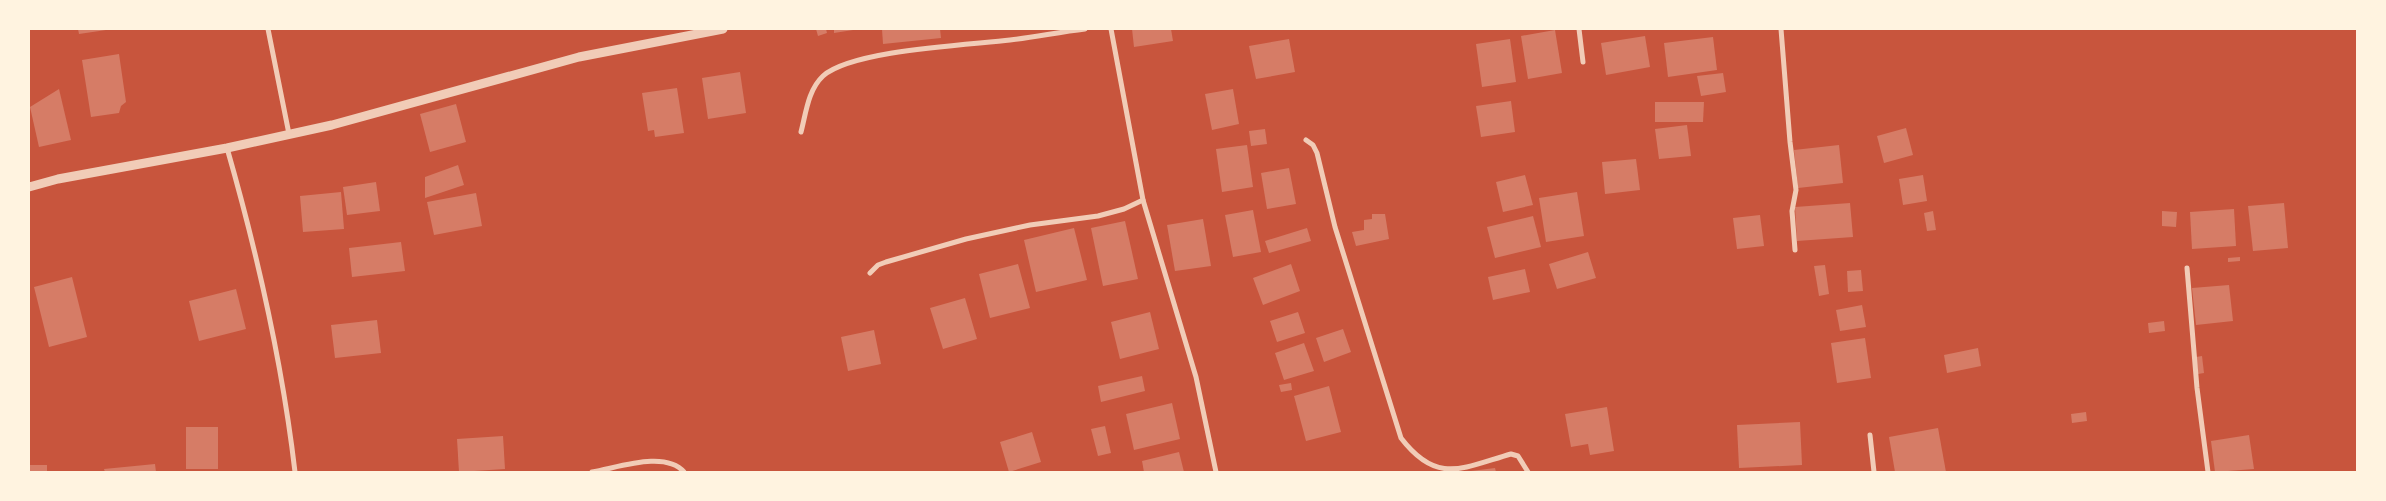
<svg xmlns="http://www.w3.org/2000/svg" width="2386" height="501" font-family="'Asap Condensed',sans-serif">
<style>
.building{fill:#d67c66}
.lines{fill:none;stroke-linecap:round;stroke-linejoin:round}
.minor{stroke:#f1ccb7;stroke-width:5}
.tertiary{stroke:#f1ccb7;stroke-width:9}
</style>
<rect width="100%" height="100%" fill="#c8553d"/>
<g class="building">
<polygon points="78,29 106,29 106,30 79,34"/>
<polygon points="816,29 826,29 827,33 818,36"/>
<polygon points="834,29 853,29 853,30 834,33"/>
<polygon points="882,29 940,29 941,38 883,44"/>
<polygon points="1132,29 1171,29 1173,41 1134,47"/>
<polygon points="1555,30 1562,73 1528,79 1521,36"/>
<polygon points="1645,36 1650,67 1606,75 1601,43"/>
<polygon points="1713,37 1717,70 1668,77 1664,43"/>
<polygon points="1289,39 1295,72 1256,79 1249,46"/>
<polygon points="1510,39 1516,82 1482,87 1476,44"/>
<polygon points="119,54 126,102 121,106 119,113 91,117 82,60"/>
<polygon points="740,72 746,113 708,119 702,78"/>
<polygon points="1723,73 1726,92 1701,96 1697,76"/>
<polygon points="677,88 684,133 655,137 654,130 648,131 642,93"/>
<polygon points="59,89 71,140 39,147 30,107"/>
<polygon points="1233,89 1239,124 1212,130 1205,94"/>
<polygon points="1511,101 1515,132 1481,137 1476,106"/>
<polygon points="1655,102 1704,102 1703,122 1655,122"/>
<polygon points="456,104 466,142 430,152 420,114"/>
<polygon points="1687,125 1691,156 1659,159 1655,129"/>
<polygon points="1906,128 1913,155 1884,163 1877,136"/>
<polygon points="1265,129 1267,144 1251,146 1249,131"/>
<polygon points="1247,145 1253,187 1222,192 1216,149"/>
<polygon points="1839,145 1843,183 1798,188 1794,150"/>
<polygon points="1636,159 1640,190 1605,194 1602,162"/>
<polygon points="458,165 464,185 425,198 425,177"/>
<polygon points="1289,168 1296,204 1267,209 1261,173"/>
<polygon points="1525,175 1533,205 1503,212 1496,182"/>
<polygon points="1923,175 1927,201 1903,205 1899,179"/>
<polygon points="376,182 380,211 347,215 343,187"/>
<polygon points="341,192 344,229 303,232 300,196"/>
<polygon points="1577,192 1584,236 1546,242 1539,198"/>
<polygon points="476,193 482,226 434,235 427,202"/>
<polygon points="1850,203 1853,237 1797,241 1795,207"/>
<polygon points="2284,203 2288,248 2253,251 2248,206"/>
<polygon points="2234,209 2236,246 2192,249 2190,212"/>
<polygon points="1253,210 1261,252 1233,257 1225,215"/>
<polygon points="1933,211 1936,230 1927,231 1924,213"/>
<polygon points="2162,211 2177,212 2176,227 2162,226"/>
<polygon points="1372,214 1385,214 1389,239 1356,246 1352,232 1364,230 1364,220 1372,219"/>
<polygon points="1760,215 1764,246 1737,249 1733,218"/>
<polygon points="1533,216 1541,247 1495,258 1487,227"/>
<polygon points="1203,219 1211,266 1175,271 1167,225"/>
<polygon points="1125,221 1138,279 1103,286 1091,228"/>
<polygon points="1074,228 1087,280 1036,292 1024,240"/>
<polygon points="1307,228 1311,241 1269,253 1265,241"/>
<polygon points="401,242 405,271 352,277 349,248"/>
<polygon points="1588,252 1596,278 1557,289 1549,264"/>
<polygon points="2240,257 2240,261 2228,262 2228,258"/>
<polygon points="1018,264 1030,308 990,318 979,274"/>
<polygon points="1291,264 1300,291 1263,305 1253,278"/>
<polygon points="1825,265 1829,294 1819,296 1814,266"/>
<polygon points="1525,269 1530,292 1493,300 1488,277"/>
<polygon points="1861,270 1863,291 1848,292 1847,271"/>
<polygon points="72,277 87,337 49,347 34,287"/>
<polygon points="2229,285 2233,321 2196,325 2192,288"/>
<polygon points="236,289 246,329 199,341 189,301"/>
<polygon points="965,298 977,339 943,349 930,308"/>
<polygon points="1862,305 1866,327 1840,331 1836,310"/>
<polygon points="1150,312 1159,349 1120,359 1111,322"/>
<polygon points="1298,312 1305,333 1277,342 1270,321"/>
<polygon points="377,320 381,353 335,358 331,325"/>
<polygon points="2164,321 2165,331 2149,333 2148,323"/>
<polygon points="1343,329 1351,352 1324,362 1316,338"/>
<polygon points="874,330 881,364 848,371 841,337"/>
<polygon points="1865,338 1871,378 1837,383 1831,343"/>
<polygon points="1304,343 1314,371 1284,380 1275,353"/>
<polygon points="1978,348 1981,366 1947,373 1944,355"/>
<polygon points="2202,356 2204,373 2198,374 2196,357"/>
<polygon points="1142,376 1145,391 1101,402 1098,386"/>
<polygon points="1291,383 1292,390 1281,392 1279,385"/>
<polygon points="1329,386 1341,432 1306,441 1294,396"/>
<polygon points="1172,403 1180,439 1134,450 1126,414"/>
<polygon points="1607,407 1614,451 1590,455 1588,444 1571,447 1565,414"/>
<polygon points="2086,412 2087,421 2072,423 2071,414"/>
<polygon points="1800,422 1802,465 1739,468 1737,425"/>
<polygon points="1105,426 1111,453 1098,456 1091,429"/>
<rect x="186" y="427" width="32" height="42"/>
<polygon points="1938,428 1946,472 1895,472 1889,437"/>
<polygon points="1032,432 1041,462 1009,472 1000,442"/>
<polygon points="2249,435 2254,469 2215,472 2211,441"/>
<polygon points="503,436 505,469 459,472 457,439"/>
<polygon points="1179,452 1184,472 1144,472 1142,461"/>
<polygon points="155,464 156,472 105,472 104,469"/>
<rect x="29" y="465" width="18" height="7"/>
<polygon points="1495,468 1496,472 1471,472 1471,471"/>
</g>
<g class="lines">
<g class="minor">
<polyline points="268,29 289,134"/>
<polyline points="1111,29 1143,200 1196,377 1216,472"/>
<polyline points="1579,29 1583,62"/>
<polyline points="1781,29 1790,142 1796,190 1792,211 1795,250"/>
<path d="M 801,132 C 806,113 808,90 823,76 C 852,50 968,45 1010,40 C 1035,37 1060,32 1085,29"/>
<path d="M 1306,140 L 1313,145 L 1317,153 L 1335,227 L 1401,438 C 1437,485 1462,468 1511,454 L 1518,456 L 1528,472"/>
<path d="M 227,148 C 258,256 282,361 295,472"/>
<polyline points="2187,268 2197,388 2208,472"/>
<polyline points="870,273 878,265 886,262 966,239 1030,225 1098,216 1124,209 1143,200"/>
<polyline points="1870,435 1874,472"/>
<path d="M 592,472 C 617,468 665,450 684,472"/>
</g>
<polyline class="tertiary" points="29,187 58,179 227,148 332,125 579,57 723,29"/>
</g>
<rect width="2386" height="501" fill="none" stroke="#fff3e0" stroke-width="60"/>
</svg>
